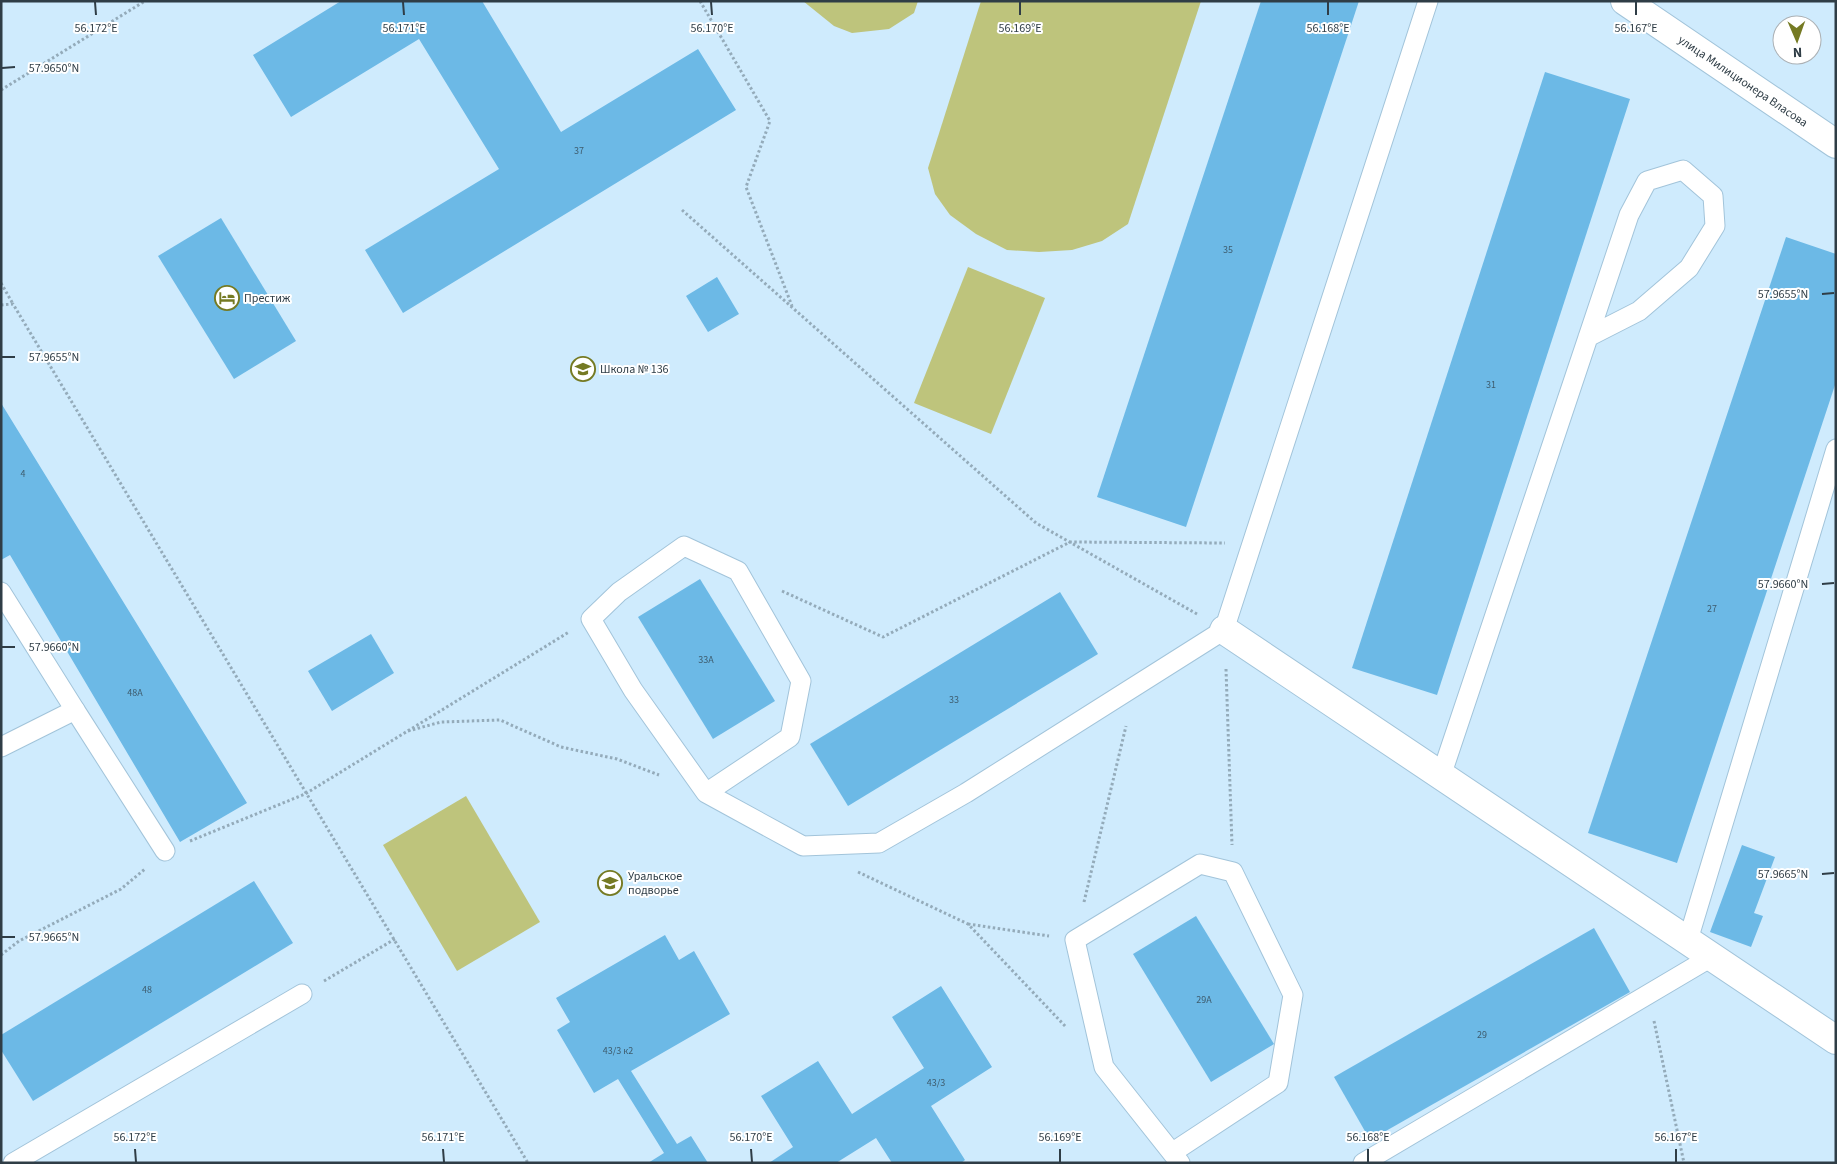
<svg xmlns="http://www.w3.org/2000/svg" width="1837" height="1164" font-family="'Source Sans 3',sans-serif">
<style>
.green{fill:#bec47c}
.building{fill:#6cb9e6}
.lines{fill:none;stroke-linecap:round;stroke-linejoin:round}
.lane-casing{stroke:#a2c4da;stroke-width:21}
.street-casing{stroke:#a2c4da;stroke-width:30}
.path{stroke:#94abba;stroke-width:3;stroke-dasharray:2.5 2.5;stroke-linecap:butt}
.lane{stroke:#fff;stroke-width:19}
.street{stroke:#fff;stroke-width:28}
.ticks{fill:none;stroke:#2f3d46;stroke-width:2}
.labels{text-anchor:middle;stroke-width:4;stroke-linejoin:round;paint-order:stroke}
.number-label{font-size:10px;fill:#3e5c6e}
.street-label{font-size:12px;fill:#2f3d46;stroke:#fff}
.poi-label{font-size:12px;fill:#2f3d46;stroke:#fff;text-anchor:start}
.ticks-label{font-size:12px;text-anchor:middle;fill:#2f3d46;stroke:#fff;stroke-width:4;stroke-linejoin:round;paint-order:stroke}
</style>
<rect width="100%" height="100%" fill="#cfebfd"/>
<g class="green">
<polygon points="803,1 918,1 914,13 889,29 852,33 834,26"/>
<polygon points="981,1 1201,1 1128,224 1102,241 1072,250 1039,252 1007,250 976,234 950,215 935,194 928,168"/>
<polygon points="968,267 1045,298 991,434 914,403"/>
<polygon points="466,796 540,922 457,971 383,845"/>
</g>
<g class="building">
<polygon points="341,1 482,1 561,132 698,49 736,110 403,313 365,250 499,169 419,39 291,117 253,55"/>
<polygon points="1261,1 1359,1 1186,527 1097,497"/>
<polygon points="1545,72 1630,99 1437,695 1352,668"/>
<polygon points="221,218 296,341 234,379 158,256"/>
<polygon points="1786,237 1836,254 1836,382 1677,863 1588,833"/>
<polygon points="717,277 739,314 708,332 686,296"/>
<polygon points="1,403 247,803 180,842 10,555 1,560"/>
<polygon points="700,579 775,701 713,739 638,617"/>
<polygon points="1060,592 1098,654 848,806 810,744"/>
<polygon points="371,634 394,673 332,711 308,671"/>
<polygon points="1742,845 1775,857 1754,913 1763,916 1751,947 1710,932"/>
<polygon points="254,881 293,943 33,1101 1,1050 1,1035"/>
<polygon points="1196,916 1274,1044 1211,1082 1133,954"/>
<polygon points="1594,928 1630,992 1370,1140 1334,1077"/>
<polygon points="665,935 679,960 694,951 730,1014 631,1071 677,1144 691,1136 708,1163 648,1163 664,1153 618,1079 594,1093 557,1030 570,1022 556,998"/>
<polygon points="941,986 992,1067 931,1106 965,1160 961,1163 892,1163 876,1138 836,1163 769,1163 793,1147 761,1096 818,1061 852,1114 924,1068 892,1017"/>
</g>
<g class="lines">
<defs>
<g id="lane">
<polyline points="1,592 75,710 1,747"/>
<polyline points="75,710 165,851"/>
<polyline points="1441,776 1629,215 1647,181 1683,170 1713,196 1715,226 1689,268 1639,311 1588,337"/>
<polyline points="706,793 790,737 801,681 738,571 684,546 619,592 591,619 633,690 706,793 803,846 879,843 966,793 1224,630 1428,1"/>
<polyline points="1688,940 1836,449"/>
<polyline points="1173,1152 1278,1083 1293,995 1233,872 1200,864 1075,940 1104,1067 1180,1163"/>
<polyline points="13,1163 302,994"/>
<polyline points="1363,1163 1713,956"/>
</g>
<g id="street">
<polyline points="1625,1 1836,144"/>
<polyline points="1224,630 1836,1040"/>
</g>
</defs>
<use href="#lane" class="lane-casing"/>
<use href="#street" class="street-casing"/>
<g class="path">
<polyline points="700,1 770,121 746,187 792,306"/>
<polyline points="1,90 145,1"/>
<polyline points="682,210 1036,523 1197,614"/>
<polyline points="1,283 13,304"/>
<polyline points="1,305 13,304 528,1163"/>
<polyline points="782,591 883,637 1070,542 1225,543"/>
<polyline points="1226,669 1232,845"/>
<polyline points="408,731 441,722 500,720 561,747 617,759 659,775"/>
<polyline points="190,841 305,794 569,632"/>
<polyline points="858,872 968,924 1066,1027"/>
<polyline points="1084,902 1126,726"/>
<polyline points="968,924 1049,936"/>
<polyline points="1,955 19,941 121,889 145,869"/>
<polyline points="324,981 395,939"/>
<polyline points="1654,1021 1684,1163"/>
</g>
<use href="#lane" class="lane"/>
<use href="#street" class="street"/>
</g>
<path class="ticks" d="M 95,2 L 96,15M 403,2 L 404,15M 711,2 L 712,15M 1020,2 L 1020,15M 1328,2 L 1328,15M 1636,2 L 1636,15M 2,68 L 15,67M 1822,294 L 1834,293M 2,357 L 15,357M 1822,584 L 1834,583M 2,647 L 15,647M 1822,874 L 1834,873M 2,937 L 15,937M 135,1149 L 136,1162M 443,1149 L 444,1162M 751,1149 L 752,1162M 1060,1149 L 1060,1162M 1368,1149 L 1368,1162M 1676,1149 L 1676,1162"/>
<defs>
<symbol id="hotel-ring" viewBox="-11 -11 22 22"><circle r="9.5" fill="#fff" stroke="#757a23" stroke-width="1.5"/><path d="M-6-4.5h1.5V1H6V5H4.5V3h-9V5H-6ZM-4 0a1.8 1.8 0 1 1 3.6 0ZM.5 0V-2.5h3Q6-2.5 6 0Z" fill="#757a23"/></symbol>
<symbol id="school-ring" viewBox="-11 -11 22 22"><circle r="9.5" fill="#fff" stroke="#757a23" stroke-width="1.5"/><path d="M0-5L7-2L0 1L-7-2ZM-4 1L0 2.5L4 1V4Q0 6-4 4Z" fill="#757a23"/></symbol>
</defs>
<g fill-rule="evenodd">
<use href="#hotel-ring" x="213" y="284" width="28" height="28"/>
<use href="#school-ring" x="569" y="355" width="28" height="28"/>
<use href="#school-ring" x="596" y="869" width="28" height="28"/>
</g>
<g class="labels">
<g class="number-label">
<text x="579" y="154">37</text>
<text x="1228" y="253">35</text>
<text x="1491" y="388">31</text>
<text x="23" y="477">4</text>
<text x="1712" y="612">27</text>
<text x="706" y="663">33А</text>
<text x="135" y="696">48А</text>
<text x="954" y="703">33</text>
<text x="147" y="993">48</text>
<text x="1204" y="1003">29А</text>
<text x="1482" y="1038">29</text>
<text x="618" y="1054">43/3 к2</text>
<text x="936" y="1086">43/3</text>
</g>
<g class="street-label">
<text transform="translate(1743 81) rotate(34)" y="4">улица Милиционера Власова</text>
</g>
<g class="poi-label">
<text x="244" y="302">Престиж</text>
<text x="600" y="373">Школа № 136</text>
<text x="628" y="880">Уральское<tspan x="628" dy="14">подворье</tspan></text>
</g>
</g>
<g class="ticks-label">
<text x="96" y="32">56.172°E</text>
<text x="404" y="32">56.171°E</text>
<text x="712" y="32">56.170°E</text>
<text x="1020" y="32">56.169°E</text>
<text x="1328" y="32">56.168°E</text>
<text x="1636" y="32">56.167°E</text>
<text x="54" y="72">57.9650°N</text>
<text x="1783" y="298">57.9655°N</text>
<text x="54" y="361">57.9655°N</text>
<text x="1783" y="588">57.9660°N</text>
<text x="54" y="651">57.9660°N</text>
<text x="1783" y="878">57.9665°N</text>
<text x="54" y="941">57.9665°N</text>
<text x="135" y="1141">56.172°E</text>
<text x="443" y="1141">56.171°E</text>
<text x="751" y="1141">56.170°E</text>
<text x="1060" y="1141">56.169°E</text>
<text x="1368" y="1141">56.168°E</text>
<text x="1676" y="1141">56.167°E</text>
</g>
<rect width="1837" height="1164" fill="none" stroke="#2f3d46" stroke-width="5"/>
<g transform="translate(1797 40) rotate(178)"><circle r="24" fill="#ffffff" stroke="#acb1b5"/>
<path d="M0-4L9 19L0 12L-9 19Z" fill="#757a23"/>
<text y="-8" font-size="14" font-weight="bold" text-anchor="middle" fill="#2f3d46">N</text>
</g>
</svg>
